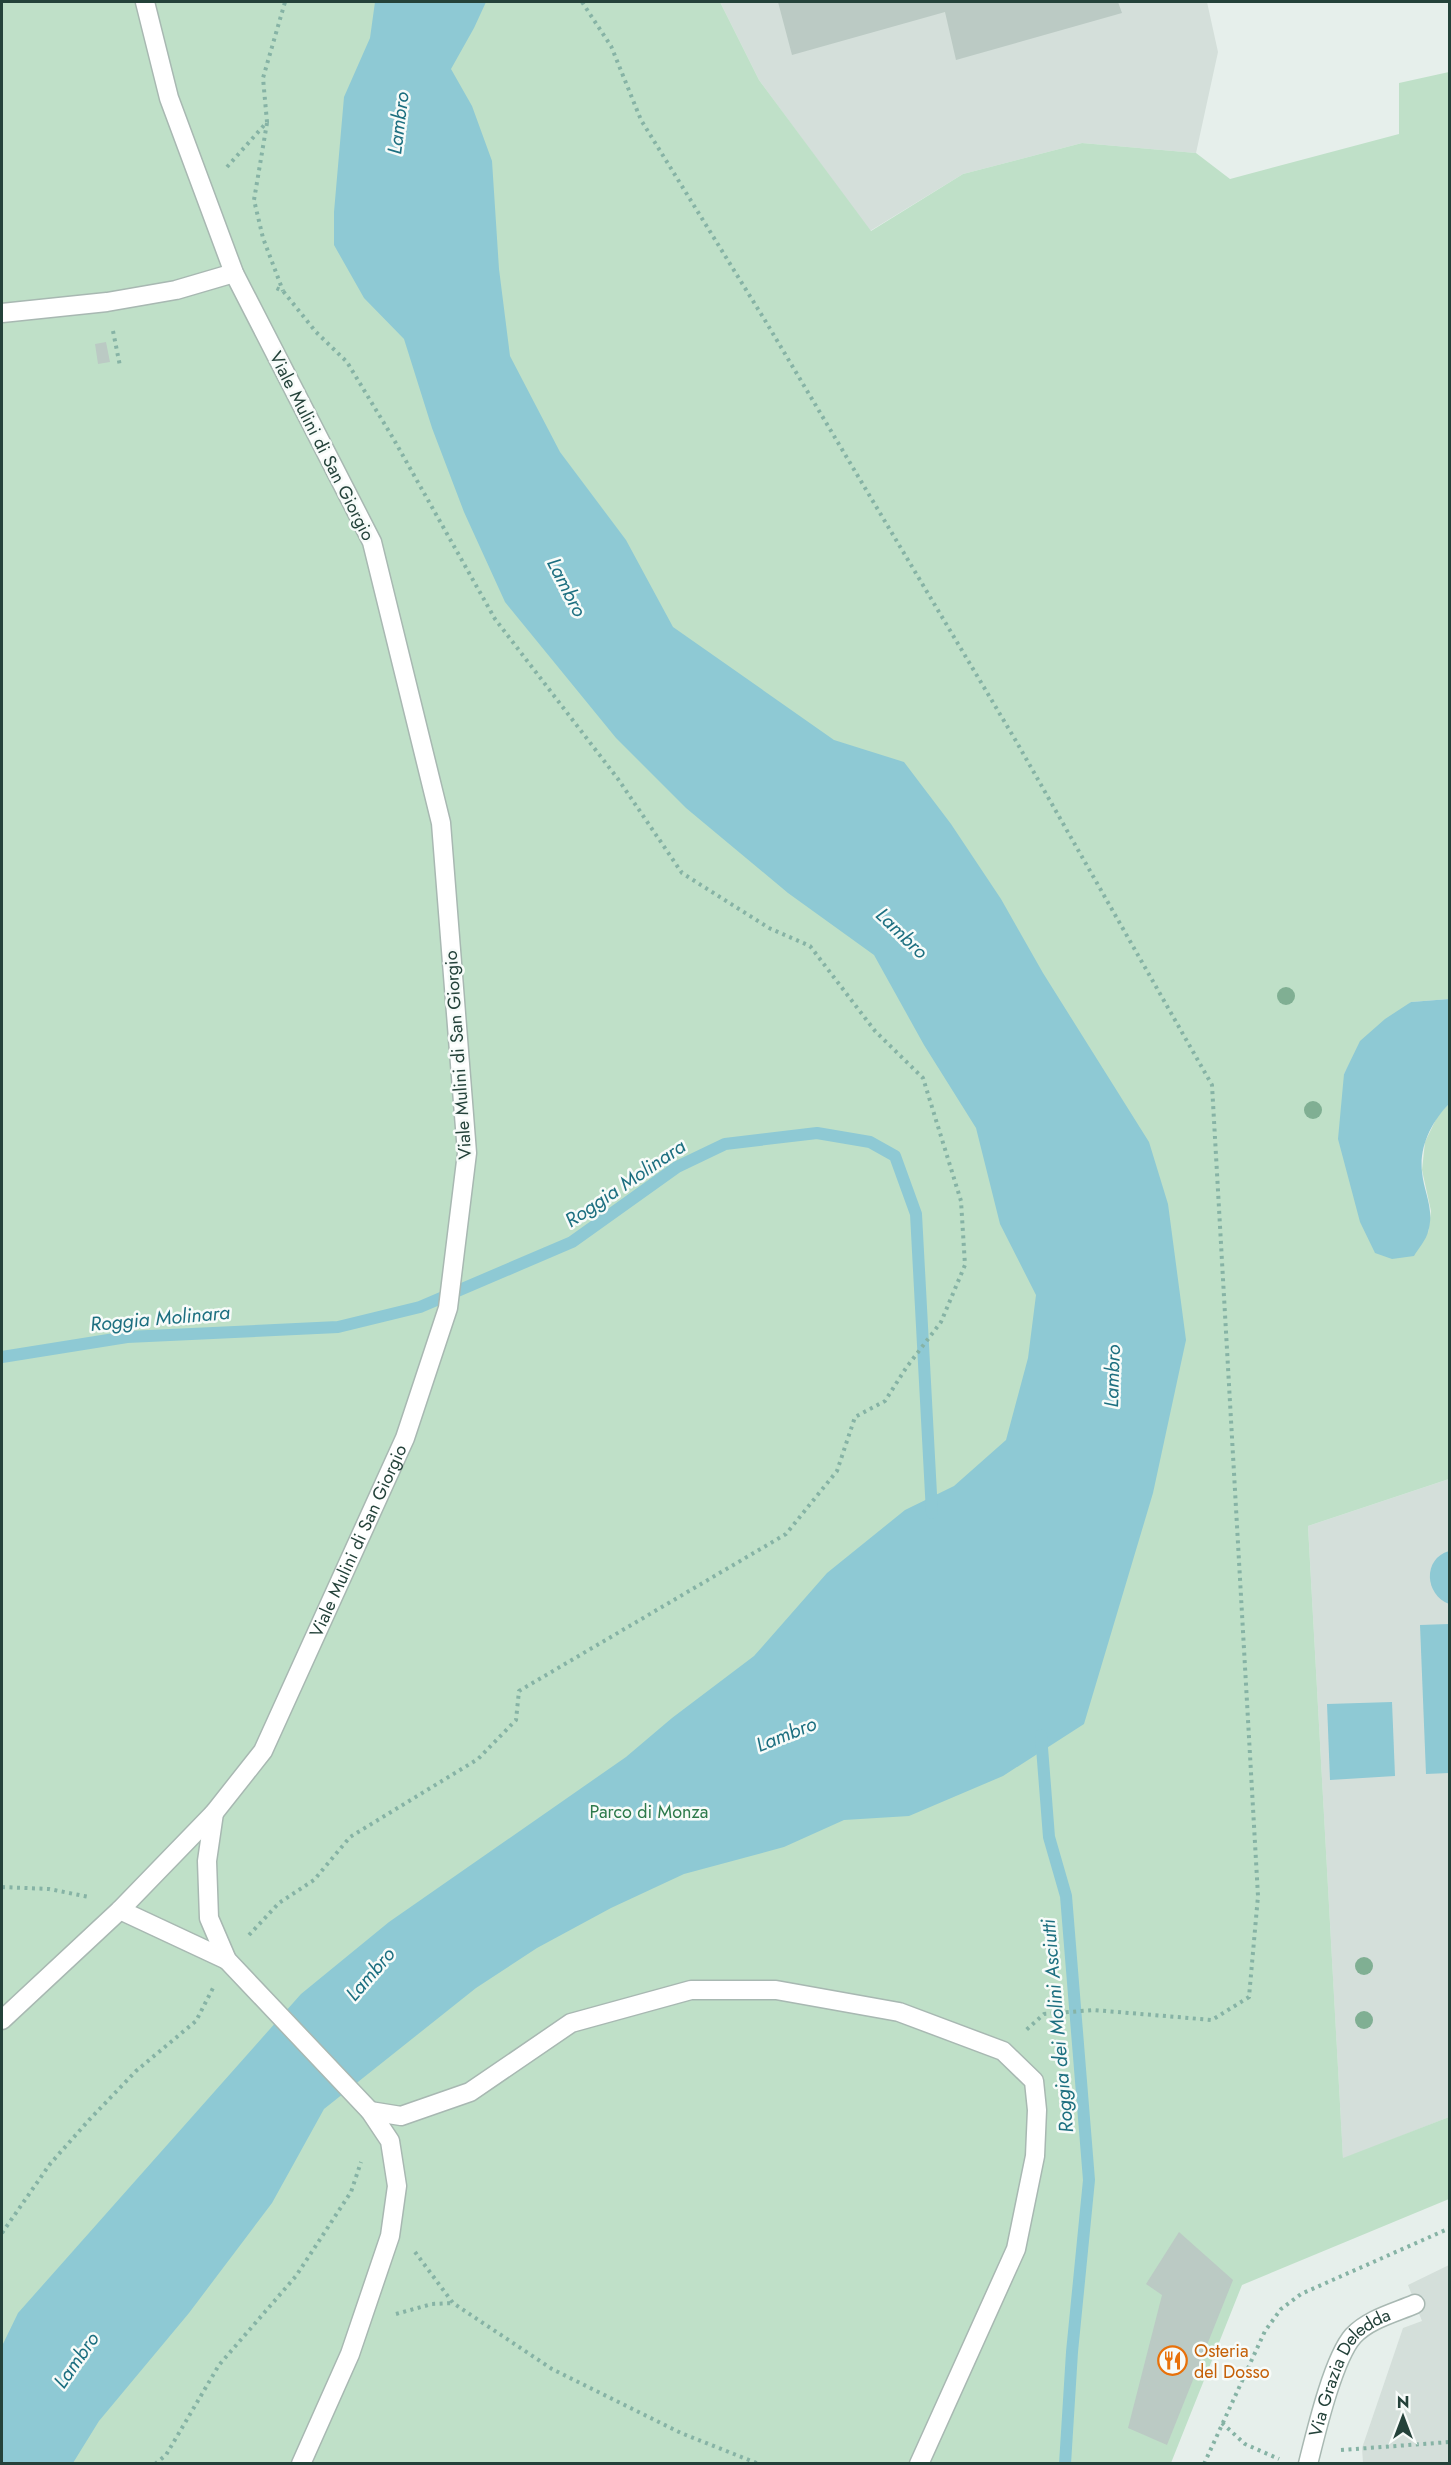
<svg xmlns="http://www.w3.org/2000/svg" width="1451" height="2465" font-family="Jost,sans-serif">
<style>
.built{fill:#d4dfda}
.green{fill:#bfe0c8}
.water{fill:#8ec9d4}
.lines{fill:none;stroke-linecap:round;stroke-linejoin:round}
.stream{stroke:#8ec9d4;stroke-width:12}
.building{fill:#bbcac4}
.lane-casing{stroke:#a8b8b2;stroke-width:21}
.street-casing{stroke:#a8b8b2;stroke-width:21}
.path{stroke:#86b3a5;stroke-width:4;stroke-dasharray:3 4.5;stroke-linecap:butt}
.lane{stroke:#fff;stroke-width:18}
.street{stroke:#fff;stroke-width:18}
.tree{fill:#80af93}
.labels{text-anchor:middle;stroke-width:5;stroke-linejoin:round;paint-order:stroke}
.street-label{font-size:18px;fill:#24423a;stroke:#f7fbf9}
.park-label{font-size:18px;fill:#2d7a4b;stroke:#f7fbf9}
.food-label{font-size:18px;fill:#c56008;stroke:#f7fbf9;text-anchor:start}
.water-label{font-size:20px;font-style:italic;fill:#1c6f80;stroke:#f7fbf9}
</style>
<rect width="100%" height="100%" fill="#e6efeb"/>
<g class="built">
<polygon points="720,2 1207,2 1218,52 1196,153 1082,143 963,174 870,231 759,80"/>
<polygon points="1449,1479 1449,2117 1343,2159 1308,1526"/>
<polygon points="1449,2265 1449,2463 1363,2463 1362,2448 1403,2328 1422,2321 1408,2285"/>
</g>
<polygon class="green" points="2,2 720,2 759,80 871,231 963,174 1082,143 1196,153 1230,179 1399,134 1399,83 1449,72 1449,999 1411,1002 1351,1061 1344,1074 1344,1083 1428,1233 1431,1211 1422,1170 1425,1142 1438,1115 1449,1104 1449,1479 1308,1526 1343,2158 1449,2117 1449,2199 1242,2285 1171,2463 2,2463"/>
<g class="water">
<polygon points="375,2 486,2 474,28 451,69 472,106 492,161 499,269 510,356 560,452 626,540 673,627 834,740 904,762 951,824 1001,899 1043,973 1149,1142 1168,1204 1186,1340 1153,1493 1084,1724 1003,1776 909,1816 844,1820 784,1847 684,1874 611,1908 537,1948 476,1988 324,2109 272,2203 189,2313 99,2421 73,2463 2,2463 2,2346 18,2313 301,1994 389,1922 626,1757 672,1718 754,1656 827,1573 905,1510 954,1486 1006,1440 1028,1358 1036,1295 1000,1224 976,1128 924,1045 874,955 788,893 686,808 616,738 505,602 464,512 432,428 404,339 364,298 334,245 334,212 344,97 370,38"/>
<path d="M 1449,999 L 1449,1104 C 1432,1121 1419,1146 1422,1172 C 1424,1193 1435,1210 1428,1232 C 1426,1240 1418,1249 1414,1256 L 1392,1259 L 1375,1253 L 1360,1222 L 1338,1139 L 1344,1074 L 1360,1041 L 1385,1019 L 1411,1002 Z"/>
<path d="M 1449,1551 L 1450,1551 L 1449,1604 C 1425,1595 1422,1559 1449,1551 Z"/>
<polygon points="1449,1624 1449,1773 1426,1774 1420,1625"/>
<polygon points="1392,1702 1395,1776 1330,1780 1327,1704"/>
</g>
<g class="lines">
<g class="stream">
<polyline points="2,1357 127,1337 338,1327 420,1307 572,1242 677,1167 725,1144 817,1133 870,1142 895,1156 916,1214 932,1513"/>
<polyline points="1041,1735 1049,1837 1066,1896 1089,2180 1072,2352 1065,2464"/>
</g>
</g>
<g class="building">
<polygon points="778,2 1118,2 1122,13 956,60 945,12 792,55"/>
<polygon points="106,342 110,362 98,364 95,344"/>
<polygon points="1179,2232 1233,2280 1167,2445 1128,2428 1162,2295 1146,2284"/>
</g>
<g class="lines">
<defs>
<g id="lane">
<polyline points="2,313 107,302 176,290 234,273"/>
<polyline points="214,1813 207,1861 209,1918 227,1960 370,2111 390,2141 397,2186 390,2236 350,2354 301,2464"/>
<polyline points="120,1910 227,1960"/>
<path id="s1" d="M 2,2020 L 120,1910 L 214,1813 L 263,1751 L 405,1438 L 448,1308 L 467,1153 L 441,823 L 372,542 L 234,273 L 169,98 L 145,2"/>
<polyline points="370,2111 401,2116 470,2092 571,2023 691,1990 776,1990 899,2012 1003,2051 1034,2081 1037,2110 1035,2156 1016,2249 919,2464"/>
</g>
<g id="street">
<path id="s2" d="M 1308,2464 C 1316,2432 1333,2359 1353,2336 C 1369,2319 1394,2313 1415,2304"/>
</g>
</defs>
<use href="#lane" class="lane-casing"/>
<use href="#street" class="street-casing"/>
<g class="path">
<polyline points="582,2 611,46 641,120 766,322 1016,741 1212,1085 1258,1896 1249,1997 1212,2020 1094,2010 1044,2014 1025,2031"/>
<polyline points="267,123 254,200 263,238 283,291"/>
<polyline points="227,167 267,122 263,78 285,2"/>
<polyline points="113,331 120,366"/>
<polyline points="2,1887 49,1889 89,1897"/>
<polyline points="249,1935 279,1903 314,1880 350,1837 478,1759 516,1720 519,1691 786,1534 837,1471 855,1417 885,1401 906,1368 941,1322 965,1265 961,1201 923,1078 875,1031 810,946 769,928 682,873 618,779 495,619 393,438 347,362 316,332 283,291 276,288"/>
<polyline points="2,2233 50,2164 89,2120 136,2071 196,2021 213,1988"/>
<polyline points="415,2252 453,2303 552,2369 681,2433 759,2464"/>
<polyline points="396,2314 432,2304 453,2303"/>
<polyline points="1222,2423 1245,2444 1279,2459"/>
<polyline points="1341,2450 1450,2442"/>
<polyline points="155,2464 166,2455 219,2365 296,2276 351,2192 361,2162"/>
<polyline points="1204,2464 1265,2331 1281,2309 1301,2294 1450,2228"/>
</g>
<use href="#lane" class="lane"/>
<use href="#street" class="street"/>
</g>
<g class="tree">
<circle cx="1286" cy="996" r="9"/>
<circle cx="1313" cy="1110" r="9"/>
<circle cx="1364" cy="1966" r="9"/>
<circle cx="1364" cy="2020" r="9"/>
</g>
<defs>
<symbol id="restaurant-ring" viewBox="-11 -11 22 22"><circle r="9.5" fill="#f7fbf9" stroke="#e8710a" stroke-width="1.5"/><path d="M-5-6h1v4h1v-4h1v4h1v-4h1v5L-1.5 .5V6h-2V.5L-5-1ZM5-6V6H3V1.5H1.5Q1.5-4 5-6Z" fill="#e8710a"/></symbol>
</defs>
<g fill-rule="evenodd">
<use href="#restaurant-ring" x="1156" y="2344" width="33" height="33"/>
</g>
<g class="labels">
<g class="street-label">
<text transform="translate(322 446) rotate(63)" y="6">Viale Mulini di San Giorgio</text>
<text transform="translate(458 1055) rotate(-94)" y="6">Viale Mulini di San Giorgio</text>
<text dy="6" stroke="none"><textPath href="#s1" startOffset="606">Viale Mulini di San Giorgio</textPath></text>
<text dy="6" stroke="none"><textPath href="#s2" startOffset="104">Via Grazia Deledda</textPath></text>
</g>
<g class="park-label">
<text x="649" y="1818">Parco di Monza</text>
</g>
<g class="food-label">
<text x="1194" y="2357">Osteria<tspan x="1194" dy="21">del Dosso</tspan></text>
</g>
<g class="water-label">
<text transform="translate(398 123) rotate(-83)" y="7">Lambro</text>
<text transform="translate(567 587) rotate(63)" y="7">Lambro</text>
<text transform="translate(902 933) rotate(44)" y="7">Lambro</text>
<text transform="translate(625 1183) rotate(-34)" y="7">Roggia Molinara</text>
<text transform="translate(160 1318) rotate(-5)" y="7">Roggia Molinara</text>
<text transform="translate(1112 1376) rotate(-88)" y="7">Lambro</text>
<text transform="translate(786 1734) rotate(-22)" y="7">Lambro</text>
<text transform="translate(370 1974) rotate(-49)" y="7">Lambro</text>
<text transform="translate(1057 2026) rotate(-95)" y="7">Roggia dei Molini Asciutti</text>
<text transform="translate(76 2360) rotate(-55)" y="7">Lambro</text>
</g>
</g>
<rect width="1451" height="2465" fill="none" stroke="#24423a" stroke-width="6"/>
<g transform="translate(1403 2417)" stroke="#f7fbf9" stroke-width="4.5" paint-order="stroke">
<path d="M0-4.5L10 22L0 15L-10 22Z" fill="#24423a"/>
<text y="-9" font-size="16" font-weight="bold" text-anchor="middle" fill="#24423a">N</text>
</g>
</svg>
